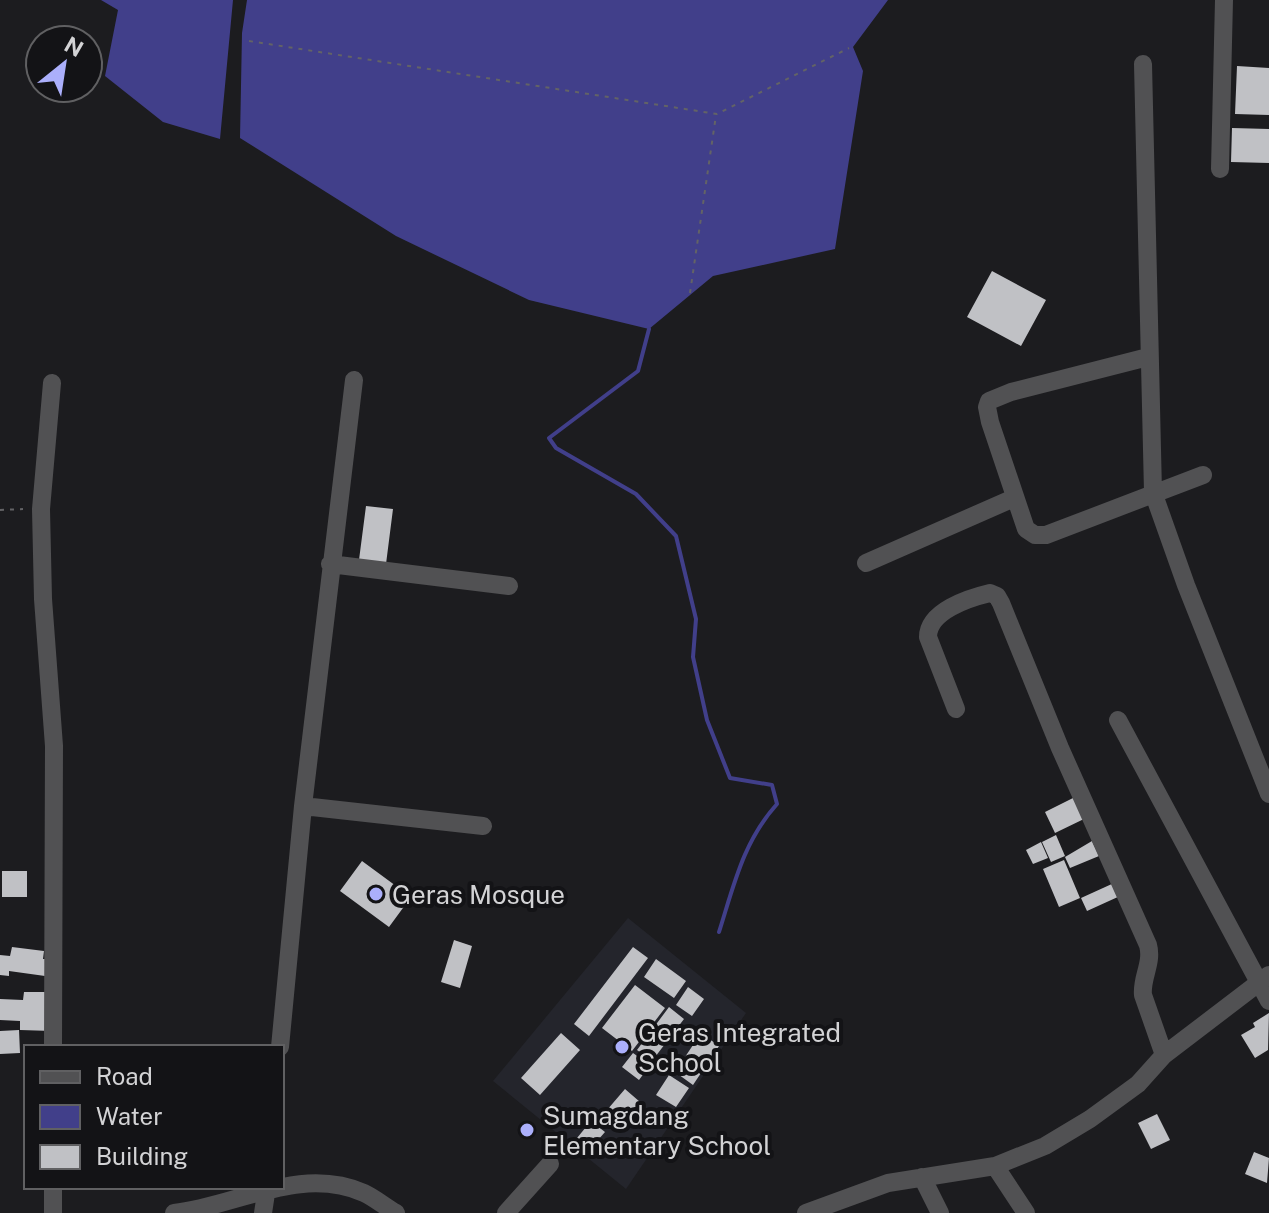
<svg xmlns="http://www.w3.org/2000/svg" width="1269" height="1213" viewBox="0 0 1269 1213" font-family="'Public Sans',sans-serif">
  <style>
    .built { fill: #24252c }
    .water { fill: #413f8a }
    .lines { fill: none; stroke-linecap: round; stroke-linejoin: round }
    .stream { stroke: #413f8a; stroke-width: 4 }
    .building { fill: #c0c1c5 }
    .path { stroke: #636366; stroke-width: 2; stroke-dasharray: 4 6; stroke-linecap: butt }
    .minor { stroke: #515153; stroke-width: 18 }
    .poi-dot { fill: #abaffb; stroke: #131316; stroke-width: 3 }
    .labels { text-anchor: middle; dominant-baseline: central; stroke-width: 8; stroke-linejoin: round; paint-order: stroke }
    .poi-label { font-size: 26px; fill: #d3d3d5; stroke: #131316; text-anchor: start }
  </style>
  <rect width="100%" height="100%" fill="#1c1c1f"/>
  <!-- built -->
  <path class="built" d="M628,918L746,1013L626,1189L493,1081Z"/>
  <!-- water -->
  <path class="water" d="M101,0H233L220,139L163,122L105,76L118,10Z
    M247,0H888L853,47L863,71L835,249L713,276L649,329L529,300L396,236L240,138L242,33Z"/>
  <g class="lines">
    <!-- stream -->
    <path class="stream" d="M649,329L638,371L549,438L556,448L636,494L676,536L696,619L693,657L707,720L730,778L772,785L777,804C743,842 734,885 719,932"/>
  </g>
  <!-- building -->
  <path class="building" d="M1237,66L1269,68V115L1235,114Z
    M1232,128L1269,129V163L1231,162Z
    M992,271L1046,300L1021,346L967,317Z
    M366,506L393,509L386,564L359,560Z
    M1075,797L1086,818L1055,833L1045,812Z
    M1056,835L1065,856L1051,862L1042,842Z
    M1092,841L1099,856L1070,868L1065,857Z
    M1041,842L1048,858L1033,864L1026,850Z
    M1064,860L1080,898L1059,907L1043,869Z
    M362,861L411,897L389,927L340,891Z
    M2,871H27V897H2Z
    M1114,883L1120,896L1087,911L1081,898Z
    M454,940L472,946L460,988L441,982Z
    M12,947L44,951L43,959H47L45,976L9,971V976L0,975V955L10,956Z
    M633,947L648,958L589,1036L574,1024Z
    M656,959L686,981L674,998L644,977Z
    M635,985L665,1008L632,1051L602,1028Z
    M688,987L704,999L692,1016L676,1005Z
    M24,992H52V1031L20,1030V1021L0,1020V999L23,1000Z
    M669,1007L684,1019L652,1061L637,1050Z
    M1269,1013L1268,1050L1255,1058L1241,1035L1255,1027L1253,1023Z
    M19,1030L20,1053L0,1054V1031Z
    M561,1033L580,1050L540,1095L521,1078Z
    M701,1033L719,1046L693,1085L675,1072Z
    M633,1053L650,1065L639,1080L622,1067Z
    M669,1075L689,1088L676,1107L656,1095Z
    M625,1089L640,1102L617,1130L601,1117Z
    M1157,1114L1170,1140L1151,1149L1138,1123Z
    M591,1121L605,1132L590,1149L577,1138Z
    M1254,1152L1269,1158L1267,1183L1245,1174Z"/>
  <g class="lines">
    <!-- path -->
    <path class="path" d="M249,41L717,114L849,48
      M690,293L716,115
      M0,510L23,509"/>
    <!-- minor -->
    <path class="minor" d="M1143,64L1153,492L1186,585L1269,794
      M1220,169L1224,0
      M1148,357L1011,392L989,401L987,407L990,422L1026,529L1035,535H1046L1203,475
      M52,383L41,509L43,599L54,746L53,1047
      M866,563L1014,498
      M330,564L509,586
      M956,709L928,637C928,611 969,598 990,593L997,596L1001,603L1060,748L1148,945C1153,963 1141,978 1143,995L1164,1055
      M1118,720L1269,1001
      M303,806L483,826
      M280,1047L303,806L354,380
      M995,1166L1026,1213
      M922,1177L940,1213
      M53,1213V1187
      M174,1213C237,1206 300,1165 364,1193C375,1198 385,1207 396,1213
      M263,1213L267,1187
      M506,1213L550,1164
      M806,1213L888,1183L995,1166L1045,1146L1090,1119L1138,1084L1164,1055L1269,975"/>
  </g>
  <!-- markers -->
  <g class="poi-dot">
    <circle cx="376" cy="894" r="8"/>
    <circle cx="622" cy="1047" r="8"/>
    <circle cx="527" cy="1130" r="8"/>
  </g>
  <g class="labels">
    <!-- poi labels -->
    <g class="poi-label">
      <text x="392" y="894">Geras Mosque</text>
      <text x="638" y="1032">Geras Integrated<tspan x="638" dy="30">School</tspan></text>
      <text x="543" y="1115">Sumagdang<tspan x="543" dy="30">Elementary School</tspan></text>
    </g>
  </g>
  <!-- legend -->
  <rect x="24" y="1045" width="260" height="144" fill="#131316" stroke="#606062" stroke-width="2"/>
  <rect x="40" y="1071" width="40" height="12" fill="#515153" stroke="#606062" stroke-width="2"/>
  <text x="96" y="1085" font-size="24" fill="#d3d3d5">Road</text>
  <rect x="40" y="1105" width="40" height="24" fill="#413f8a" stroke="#606062" stroke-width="2"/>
  <text x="96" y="1125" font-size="24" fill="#d3d3d5">Water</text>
  <rect x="40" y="1145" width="40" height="24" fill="#c0c1c5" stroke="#606062" stroke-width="2"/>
  <text x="96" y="1165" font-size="24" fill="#d3d3d5">Building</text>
  <!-- north arrow -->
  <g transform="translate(64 64) rotate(30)"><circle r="38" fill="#131316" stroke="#606062" stroke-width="2"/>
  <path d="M0-6L14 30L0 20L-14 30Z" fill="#abaffb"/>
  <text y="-12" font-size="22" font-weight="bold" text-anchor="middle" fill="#d3d3d5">N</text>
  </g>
</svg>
